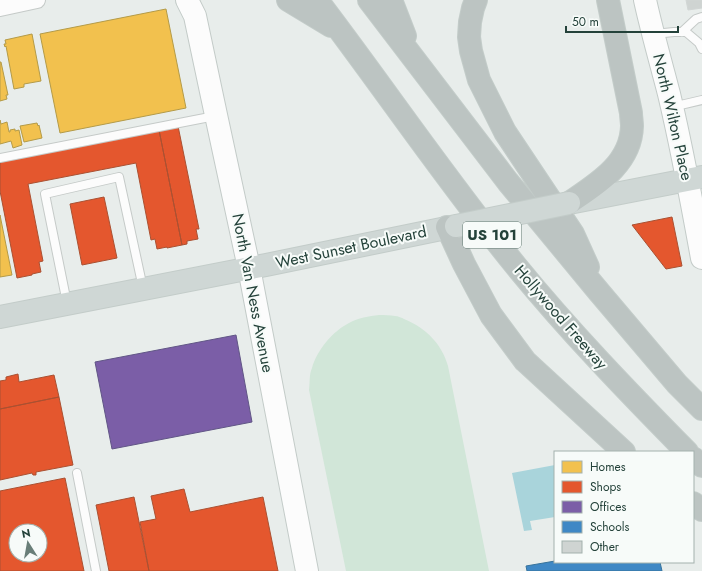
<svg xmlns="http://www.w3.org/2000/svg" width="702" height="571" viewBox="0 0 702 571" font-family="Jost,sans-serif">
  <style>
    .green { fill: #d1e6d8 }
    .water { fill: #a9d4db }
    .homes { fill: #f2c14e; stroke: #b49b48 }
    .shops { fill: #e4572e; stroke: #aa5132; fill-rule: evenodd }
    .offices { fill: #7b5ea7; stroke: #615686 }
    .schools { fill: #3f88c5; stroke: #37739b }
    .building { fill: #cfd4d2; stroke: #d1d6d4 }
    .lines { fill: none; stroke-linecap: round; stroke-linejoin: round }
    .lane-casing { stroke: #c5cac8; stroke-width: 10 }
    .street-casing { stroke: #c5cac8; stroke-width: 18 }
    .secondary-casing { stroke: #c3cbc8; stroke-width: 24 }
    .primary-casing { stroke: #c3ccc9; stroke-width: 24 }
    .highway-casing { stroke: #c3ccc9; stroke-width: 24 }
    .lane { stroke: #fcfcfc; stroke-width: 8 }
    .street { stroke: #fcfcfc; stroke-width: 16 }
    .secondary { stroke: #fcfcfc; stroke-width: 22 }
    .primary { stroke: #cfd7d5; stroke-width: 22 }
    .highway { stroke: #bcc4c2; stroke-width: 22 }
    .primary-bridge-casing { stroke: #c3ccc9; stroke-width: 24; stroke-linecap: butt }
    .primary-bridge { stroke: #cfd7d5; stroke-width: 22 }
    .labels { text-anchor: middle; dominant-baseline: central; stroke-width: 4; stroke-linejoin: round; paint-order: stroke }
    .shield { fill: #f7fbf9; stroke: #637a73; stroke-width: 1 }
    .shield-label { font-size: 15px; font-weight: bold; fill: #24423a }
    .street-label { font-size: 16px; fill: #24423a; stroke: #f7fbf9 }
  </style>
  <rect width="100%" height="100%" fill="#e8edeb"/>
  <!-- green -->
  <path class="green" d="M379,315C385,315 390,315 395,316C398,316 402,318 404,319C426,328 442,344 448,366L489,571H346L309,390C310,383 309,374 312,368C317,350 333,331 349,323C358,318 369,316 379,315Z"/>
  <!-- water -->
  <path class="water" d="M555,465V517L530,521L532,530L524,531L512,473Z"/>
  <!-- homes -->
  <path class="homes" d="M166,9L186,108L60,133L40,34Z
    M32,34L41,81L24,84V87L14,89L6,46L5,47L4,44H6L5,40Z
    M0,62H1L8,95H6L7,99L0,101Z
    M0,120L1,124L7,122L9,132H10V130L15,129V131L19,130L22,145L13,148L11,141L0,144Z
    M37,123L38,126L39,125L42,138L24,142L20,126Z
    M0,215L12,275L0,277Z"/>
  <!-- shops -->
  <path class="shops" d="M178,126L199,229H196L198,239L187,241V244L182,245L159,130Z
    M159,130L182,245L167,248V247L157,249L155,239L151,240L136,163L28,184L43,261L39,262L41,272L32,274V275L17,278L0,191V162Z
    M104,197L117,258L82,265L70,204Z
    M672,217L682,266L666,269L632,225Z
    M18,374L19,382L54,375L59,397L0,409V381L6,380V377Z
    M59,397L73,465L36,472V475H33L32,473L0,480V409Z
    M65,478L84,571H0V491ZM16,531H40V555H16Z
    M184,489L190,512L263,497L278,571H149L140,522L156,519L151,496Z
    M134,497L149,571H109L96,505Z"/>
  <!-- offices -->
  <path class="offices" d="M236,335L252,422L112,449L95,362Z"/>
  <!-- schools -->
  <path class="schools" d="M555,561V562H660L662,571H527L526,566Z"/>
  <!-- building -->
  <path class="building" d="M686,0H702V8L688,10Z"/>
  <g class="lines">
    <defs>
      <path id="lane" d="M682,32L696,19L702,17
        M654,34L674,32H686L699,43L702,49
        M672,107L702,100
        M0,158L215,116
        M67,303L45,194L119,177L143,288
        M77,473L96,571"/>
      <path id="street" d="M0,8L37,0"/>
      <path id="secondary" d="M187,0L195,16L216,115L249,268L307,571
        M645,0C652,32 661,63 669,94C682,148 692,203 702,258"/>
      <path id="primary" d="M569,203L702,177
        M0,317L266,265L456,226"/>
      <path id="highway" d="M288,0L331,26
        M317,0C384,88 446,180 516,266C569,331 628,392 687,452
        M369,0L508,182L599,292L677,384L702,409
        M391,0L405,36
        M476,0L473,8L470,22L469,37L471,51L479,80L505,132L573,234L588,267
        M569,203C597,184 631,164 632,126C632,122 631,117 631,113L608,0
        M447,227L464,264L491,315L525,361L624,452
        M693,458L702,466
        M693,503L702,510"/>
    </defs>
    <!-- lane casing -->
    <use href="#lane" class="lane-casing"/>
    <!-- street casing -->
    <use href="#street" class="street-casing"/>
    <!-- secondary casing -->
    <use href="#secondary" class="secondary-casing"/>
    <!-- primary casing -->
    <use href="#primary" class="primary-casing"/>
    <!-- highway casing -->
    <use href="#highway" class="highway-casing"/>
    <!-- lane -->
    <use href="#lane" class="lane"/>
    <!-- street -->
    <use href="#street" class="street"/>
    <!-- secondary -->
    <use href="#secondary" class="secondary"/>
    <!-- primary -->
    <use href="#primary" class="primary"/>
    <!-- highway -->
    <use href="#highway" class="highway"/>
    <defs>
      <path id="primary-bridge" d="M456,226L569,203"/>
    </defs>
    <!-- primary-bridge casing -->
    <use href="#primary-bridge" class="primary-bridge-casing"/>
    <!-- primary-bridge -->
    <use href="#primary-bridge" class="primary-bridge"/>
  </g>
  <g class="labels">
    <!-- shield labels -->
    <rect class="shield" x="463" y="222" width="58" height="26" rx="3"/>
    <g class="shield-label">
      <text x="492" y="235">US 101</text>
    </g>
    <!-- street labels -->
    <g class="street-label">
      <text transform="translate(673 117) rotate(77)">North Wilton Place</text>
      <text transform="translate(351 247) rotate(-12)">West Sunset Boulevard</text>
      <text transform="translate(253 293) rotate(79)">North Van Ness Avenue</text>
      <text transform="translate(561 317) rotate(49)">Hollywood Freeway</text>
    </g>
  </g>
  <!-- legend -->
  <rect x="554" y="451" width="140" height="112" fill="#f7fbf9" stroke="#a3b1ad"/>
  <rect x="562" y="461" width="20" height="12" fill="#f2c14e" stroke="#a3b1ad"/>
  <text x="590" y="471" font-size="12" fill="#24423a">Homes</text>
  <rect x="562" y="481" width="20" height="12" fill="#e4572e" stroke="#a3b1ad"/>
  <text x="590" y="491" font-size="12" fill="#24423a">Shops</text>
  <rect x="562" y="501" width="20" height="12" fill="#7b5ea7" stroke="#a3b1ad"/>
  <text x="590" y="511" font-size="12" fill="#24423a">Offices</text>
  <rect x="562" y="521" width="20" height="12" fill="#3f88c5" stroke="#a3b1ad"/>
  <text x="590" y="531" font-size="12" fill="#24423a">Schools</text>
  <rect x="562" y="541" width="20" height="12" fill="#cfd4d2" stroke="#a3b1ad"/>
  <text x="590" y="551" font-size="12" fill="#24423a">Other</text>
  <!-- north arrow -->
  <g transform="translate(28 543) rotate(349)"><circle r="19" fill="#f7fbf9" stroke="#a3b1ad"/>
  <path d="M0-3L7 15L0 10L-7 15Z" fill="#697e78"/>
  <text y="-6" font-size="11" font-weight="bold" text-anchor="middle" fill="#24423a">N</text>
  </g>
  <!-- scale -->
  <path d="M566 26v6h112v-6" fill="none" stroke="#24423a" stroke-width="2"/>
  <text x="572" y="26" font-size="12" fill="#24423a" stroke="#f7fbf9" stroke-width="3" paint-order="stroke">50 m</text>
</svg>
